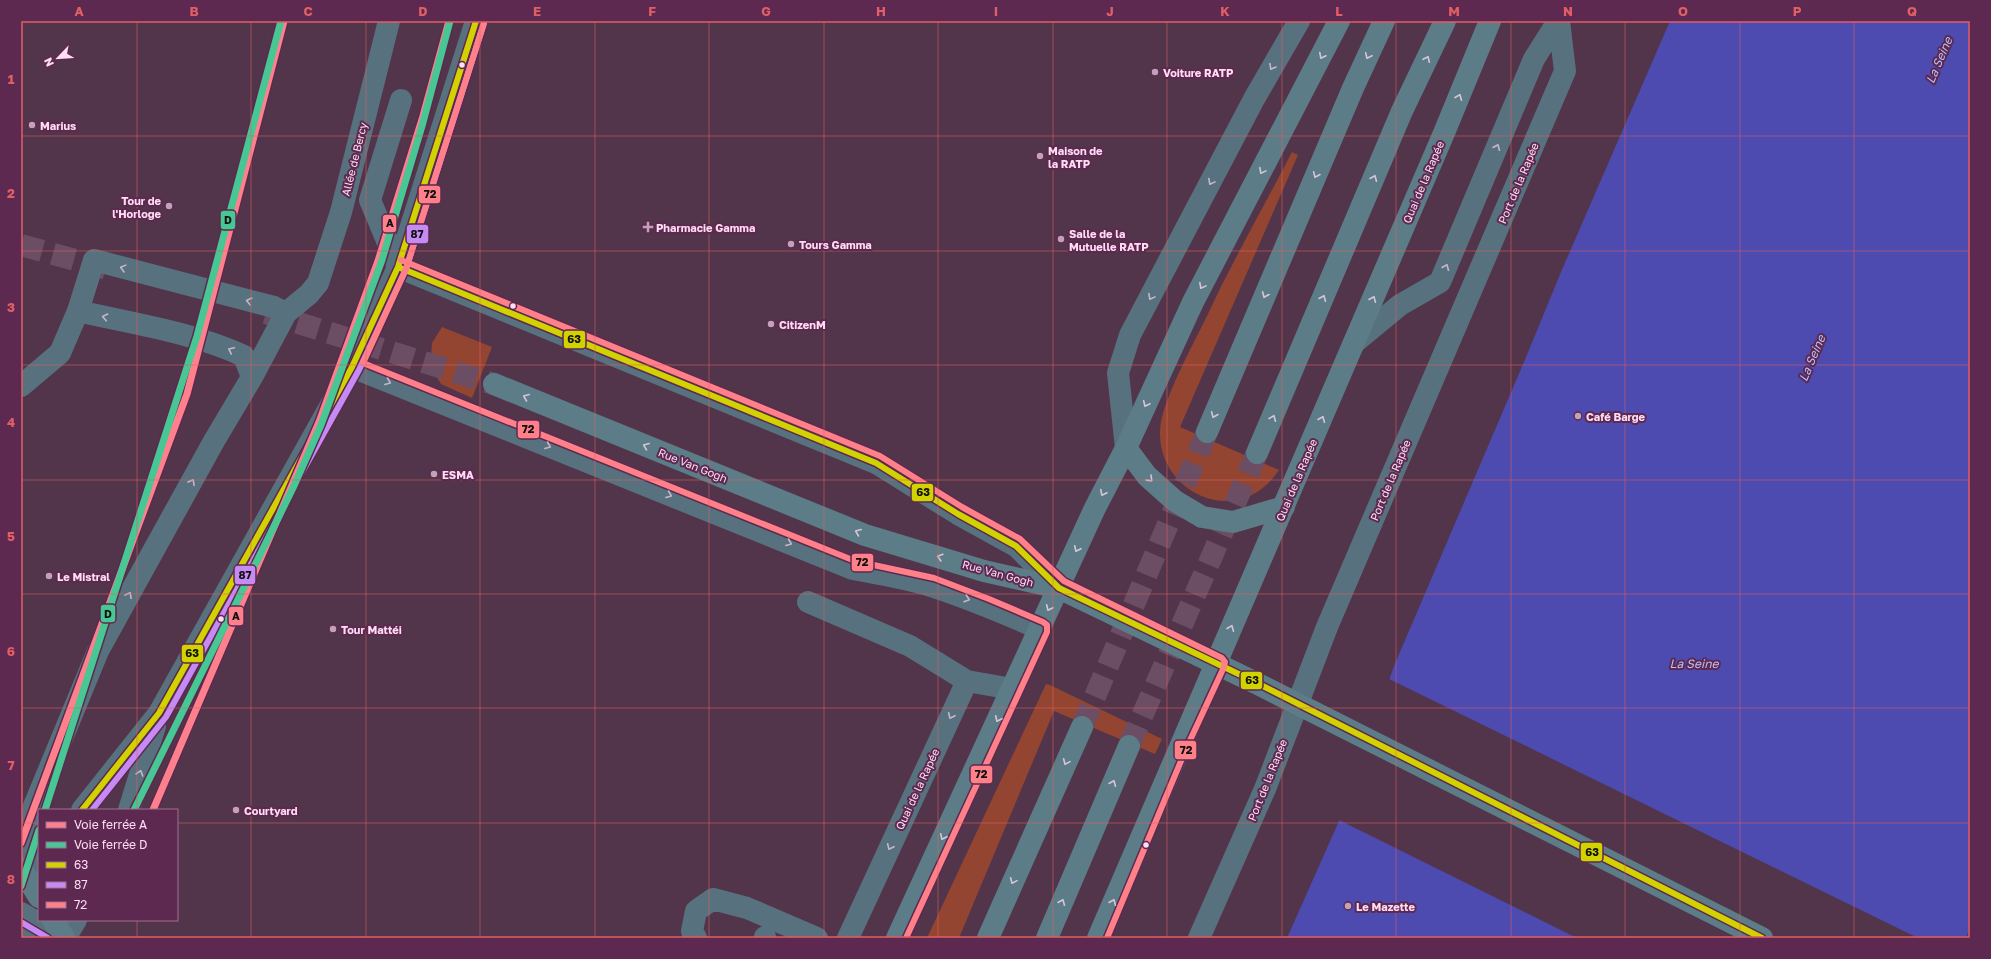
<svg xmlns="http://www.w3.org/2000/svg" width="1991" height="959" viewBox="0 0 1991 959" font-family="'Golos Text',sans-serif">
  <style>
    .green { fill: #934531 }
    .water { fill: #4d4ab0 }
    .pier { fill: #52354a }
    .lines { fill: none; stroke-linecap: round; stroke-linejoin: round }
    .major-tunnel { stroke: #6c4e64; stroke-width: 22; stroke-dasharray: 22 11; stroke-linecap: butt }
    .minor { stroke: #58717e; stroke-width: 22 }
    .major { stroke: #5c7c88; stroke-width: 22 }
    .major-bridge { stroke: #5c7c88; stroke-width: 22 }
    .bus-1-casing { stroke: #5e2950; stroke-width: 9 }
    .bus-2-casing { stroke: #5e2950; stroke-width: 9 }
    .bus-3-casing { stroke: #5e2950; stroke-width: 9 }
    .bus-1 { stroke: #d2d200; stroke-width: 6 }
    .bus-2 { stroke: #c68af5; stroke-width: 6 }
    .bus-3 { stroke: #ff8088; stroke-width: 6 }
    .rail-1-casing { stroke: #5e2950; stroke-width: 10 }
    .rail-2-casing { stroke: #5e2950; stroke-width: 10 }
    .rail-1 { stroke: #ff808d; stroke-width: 7 }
    .rail-2 { stroke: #46c793; stroke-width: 7 }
    .oneway { stroke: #d6c5d9 }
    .oneway2 { stroke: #c5b7cb }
    .grid { fill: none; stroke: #e25e65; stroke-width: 1; stroke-opacity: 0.55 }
    .bus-dot { fill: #ffddf4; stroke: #5e2950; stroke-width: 1.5 }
    .poi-dot { fill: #c2a2b8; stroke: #5e2950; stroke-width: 1.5 }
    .labels { text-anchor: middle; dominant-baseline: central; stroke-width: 4; stroke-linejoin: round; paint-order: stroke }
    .poi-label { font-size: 11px; font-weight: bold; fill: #ffddf4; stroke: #5e2950; text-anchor: start }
    .street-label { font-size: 11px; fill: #ffddf4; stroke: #5e2950 }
    .water-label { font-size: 12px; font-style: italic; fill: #b7c0f8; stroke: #5e2950 }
    .line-badge { stroke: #5e2950; stroke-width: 1.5 }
    .pale-badge-label { font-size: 11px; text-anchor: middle; font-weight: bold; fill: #111 }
    .neatline { fill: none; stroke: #e25e65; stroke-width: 1.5 }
    .grid-label { font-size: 13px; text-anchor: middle; font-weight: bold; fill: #e25e65 }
  </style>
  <rect width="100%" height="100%" fill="#52354a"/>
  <!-- green -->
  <path class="green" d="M1292,152L1298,155L1180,427L1279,470C1235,537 1142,485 1163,413C1172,384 1187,356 1200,330C1210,311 1218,291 1228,273C1249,232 1271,193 1292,152Z
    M442,327L492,347L472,398L441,384L433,371L431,356L432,343Z
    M1046,684L1050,685L1162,739L1155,754L1054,711L959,938H927Z"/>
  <!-- water -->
  <path class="water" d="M1670,21H1970V928L1966,938H1287L1339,821L1394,666L1524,362L1561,272Z"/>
  <!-- pier -->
  <path class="pier" d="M1387,678L1918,938H1577L1337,819Z"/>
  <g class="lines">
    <!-- major-tunnel -->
    <path class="major-tunnel" d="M21,245L111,270
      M266,313L494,384
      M1082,727L1207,432
      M1129,746L1257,453"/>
    <!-- minor -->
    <path class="minor" d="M398,267L876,463L958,514L1016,546L1059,588
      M398,267L370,200L401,100
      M78,311L94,260L274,307L286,313
      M1354,343L1400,305L1440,282L1534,59L1558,21
      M352,367L853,569C880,574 906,578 931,586C968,598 1004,613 1040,629
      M252,377L286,313L309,294L318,283L341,212L389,21
      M21,386L60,353L78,311C134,324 192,332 244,356L252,377L214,441L98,651L34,806L28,879
      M1126,448L1118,373L1130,335L1254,99L1299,21
      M808,602L910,646L967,681L1012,689
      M82,810L159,713L352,367L398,267L476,21
      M129,810L155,726
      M21,913L64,938
      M21,926L28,938
      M65,938L76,920
      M696,938L692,931L696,911L713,899L747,908L817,938
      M765,938V937
      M848,938L967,681
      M1199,938L1265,789L1327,627L1565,71L1559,21"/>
    <!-- major -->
    <path class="major" d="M494,384L865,535L984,571L1059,588L1254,682
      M1207,432L1353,88L1384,21
      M1126,448L1147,476L1175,501L1202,517L1233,522L1284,507
      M1257,453L1402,111L1445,21
      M21,868L39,897
      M53,920L64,938
      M897,938L1095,508L1126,448L1193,302L1339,21
      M988,938L1082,727
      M1047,938L1129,746
      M1098,938L1444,133L1490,21"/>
    <!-- major-bridge -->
    <path class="major-bridge" d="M1254,682L1762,938"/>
    <defs>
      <path id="bus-1" d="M398,267L876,463L958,514L1016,546L1059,588L1247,678L1762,938
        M82,810L159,713L352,367L398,267L476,21"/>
      <path id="bus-2" d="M92,810L166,717L359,370L406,269L484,23
        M21,922L48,938"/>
      <path id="bus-3" d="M484,23L406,269L363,363L855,561L934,578L989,599L1043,622L1047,625V632L906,938
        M401,260L880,456L962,507L1020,539L1064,581L1222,658L1225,662L1224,667L1186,749L1107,938"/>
    </defs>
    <!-- bus-1 casing -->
    <use href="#bus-1" class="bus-1-casing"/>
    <!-- bus-2 casing -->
    <use href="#bus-2" class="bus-2-casing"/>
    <!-- bus-3 casing -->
    <use href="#bus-3" class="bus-3-casing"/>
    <!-- bus-1 -->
    <use href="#bus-1" class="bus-1"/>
    <!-- bus-2 -->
    <use href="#bus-2" class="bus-2"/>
    <!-- bus-3 -->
    <use href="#bus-3" class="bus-3"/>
    <defs>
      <path id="rail-1" d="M153,810L319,422L378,261L423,116L449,21
        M21,843L187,394L284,21"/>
      <path id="rail-2" d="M45,810L197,336L281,21
        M134,810L293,488L321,425L382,260L422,126L450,21
        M21,886L39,830"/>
    </defs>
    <!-- rail-1 casing -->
    <use href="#rail-1" class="rail-1-casing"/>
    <!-- rail-2 casing -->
    <use href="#rail-2" class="rail-2-casing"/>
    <!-- rail-1 -->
    <use href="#rail-1" class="rail-1"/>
    <!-- rail-2 -->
    <use href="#rail-2" class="rail-2"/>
  </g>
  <!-- one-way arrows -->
  <defs><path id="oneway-chevron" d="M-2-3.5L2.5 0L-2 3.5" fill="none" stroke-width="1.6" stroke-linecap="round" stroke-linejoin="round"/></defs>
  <g class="oneway">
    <use href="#oneway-chevron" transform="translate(1322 56) rotate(117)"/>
    <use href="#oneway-chevron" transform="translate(1368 56) rotate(115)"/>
    <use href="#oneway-chevron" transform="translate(1427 59) rotate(-65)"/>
    <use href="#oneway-chevron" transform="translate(1459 97) rotate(-68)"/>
    <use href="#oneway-chevron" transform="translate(1262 171) rotate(118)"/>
    <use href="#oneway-chevron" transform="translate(1316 175) rotate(113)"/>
    <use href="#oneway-chevron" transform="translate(1374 178) rotate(-67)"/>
    <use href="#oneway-chevron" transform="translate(1202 286) rotate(118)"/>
    <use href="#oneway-chevron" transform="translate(1265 295) rotate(113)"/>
    <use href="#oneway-chevron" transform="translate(1323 298) rotate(-67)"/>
    <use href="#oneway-chevron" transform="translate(1373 299) rotate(-67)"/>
    <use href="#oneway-chevron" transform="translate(526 397) rotate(-158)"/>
    <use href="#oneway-chevron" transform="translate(1146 404) rotate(115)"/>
    <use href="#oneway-chevron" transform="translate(1214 415) rotate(113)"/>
    <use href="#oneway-chevron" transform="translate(1273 418) rotate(-67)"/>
    <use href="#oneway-chevron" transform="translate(1322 419) rotate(-67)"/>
    <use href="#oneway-chevron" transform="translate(646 446) rotate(-158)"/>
    <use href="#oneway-chevron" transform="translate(1150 479) rotate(44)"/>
    <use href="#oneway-chevron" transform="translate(1103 493) rotate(117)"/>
    <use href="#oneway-chevron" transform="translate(858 532) rotate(-158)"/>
    <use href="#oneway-chevron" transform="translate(1077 549) rotate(115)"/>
    <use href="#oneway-chevron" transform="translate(940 557) rotate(-163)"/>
    <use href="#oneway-chevron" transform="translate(1049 608) rotate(115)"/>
    <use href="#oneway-chevron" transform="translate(1231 628) rotate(-68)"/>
    <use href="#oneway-chevron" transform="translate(998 719) rotate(115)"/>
    <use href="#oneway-chevron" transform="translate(1066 762) rotate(114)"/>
    <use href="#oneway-chevron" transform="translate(1113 783) rotate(-67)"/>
    <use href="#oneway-chevron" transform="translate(943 837) rotate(115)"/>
    <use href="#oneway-chevron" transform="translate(1013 881) rotate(114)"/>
    <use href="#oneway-chevron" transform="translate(1062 902) rotate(-67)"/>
    <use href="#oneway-chevron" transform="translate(1113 902) rotate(-67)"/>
  </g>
  <g class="oneway2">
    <use href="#oneway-chevron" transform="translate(1272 67) rotate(120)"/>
    <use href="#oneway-chevron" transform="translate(1497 147) rotate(-67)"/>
    <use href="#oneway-chevron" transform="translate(1211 182) rotate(118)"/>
    <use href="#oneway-chevron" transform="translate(1446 267) rotate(-67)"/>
    <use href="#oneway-chevron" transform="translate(123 268) rotate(-165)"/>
    <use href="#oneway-chevron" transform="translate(1151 297) rotate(118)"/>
    <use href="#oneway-chevron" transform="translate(249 301) rotate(-166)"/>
    <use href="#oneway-chevron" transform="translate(105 317) rotate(-168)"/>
    <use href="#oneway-chevron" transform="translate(231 350) rotate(-155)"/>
    <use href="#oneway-chevron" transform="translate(388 382) rotate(22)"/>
    <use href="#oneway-chevron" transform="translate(548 446) rotate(22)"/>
    <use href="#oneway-chevron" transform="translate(192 482) rotate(-61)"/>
    <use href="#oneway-chevron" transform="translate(669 495) rotate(22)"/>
    <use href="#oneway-chevron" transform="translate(789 543) rotate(22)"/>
    <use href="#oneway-chevron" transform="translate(129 595) rotate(-61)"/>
    <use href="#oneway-chevron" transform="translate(967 599) rotate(19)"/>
    <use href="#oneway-chevron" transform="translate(951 716) rotate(115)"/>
    <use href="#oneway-chevron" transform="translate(140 773) rotate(-73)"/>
    <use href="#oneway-chevron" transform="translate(890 847) rotate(115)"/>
  </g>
  <!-- grid -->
  <path class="grid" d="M137,21V810M251,21V938M366,21V938M480,21V938M595,21V938M709,21V938M824,21V938M938,21V938M1053,21V938M1167,21V938M1282,21V938M1396,21V938M1511,21V938M1625,21V938M1740,21V938M1854,21V938M21,136H1970M21,251H1970M21,365H1970M21,480H1970M21,594H1970M21,708H1970M21,823H39M177,823H1970M137,920V938"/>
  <!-- markers -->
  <g class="bus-dot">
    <circle cx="462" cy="65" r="3.5"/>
    <circle cx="513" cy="306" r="3.5"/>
    <circle cx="221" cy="619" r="3.5"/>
    <circle cx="1146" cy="845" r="3.5"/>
  </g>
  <g class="poi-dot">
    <circle cx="1155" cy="72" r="4"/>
    <circle cx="32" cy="125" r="4"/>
    <circle cx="1040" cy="156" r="4"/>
    <circle cx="169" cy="206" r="4"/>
    <path d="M646 221h4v4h4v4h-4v4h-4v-4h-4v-4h4z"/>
    <circle cx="1061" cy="239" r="4"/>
    <circle cx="791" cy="244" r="4"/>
    <circle cx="771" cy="324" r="4"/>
    <circle cx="1578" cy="416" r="4"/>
    <circle cx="434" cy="474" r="4"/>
    <circle cx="49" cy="576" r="4"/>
    <circle cx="333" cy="629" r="4"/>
    <circle cx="236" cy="810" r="4"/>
    <circle cx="1348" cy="906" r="4"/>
  </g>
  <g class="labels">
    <!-- poi labels -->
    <g class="poi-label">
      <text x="1163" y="72">Voiture RATP</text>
      <text x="40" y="125">Marius</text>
      <text x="1048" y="150">Maison de<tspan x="1048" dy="13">la RATP</tspan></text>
      <text x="161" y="200" text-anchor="end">Tour de<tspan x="161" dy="13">l'Horloge</tspan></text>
      <text x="656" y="227">Pharmacie Gamma</text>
      <text x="1069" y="233">Salle de la<tspan x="1069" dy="13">Mutuelle RATP</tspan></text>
      <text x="799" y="244">Tours Gamma</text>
      <text x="779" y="324">CitizenM</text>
      <text x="1586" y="416">Café Barge</text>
      <text x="442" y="474">ESMA</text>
      <text x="57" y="576">Le Mistral</text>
      <text x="341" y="629">Tour Mattéi</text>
      <text x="244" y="810">Courtyard</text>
      <text x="1356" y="906">Le Mazette</text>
    </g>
    <!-- street labels -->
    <g class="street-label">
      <text transform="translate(354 159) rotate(-76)">Allée de Bercy</text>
      <text transform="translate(1423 182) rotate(-67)">Quai de la Rapée</text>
      <text transform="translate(1518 183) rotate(-67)">Port de la Rapée</text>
      <text transform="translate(693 465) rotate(22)">Rue Van Gogh</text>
      <text transform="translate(1296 480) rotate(-67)">Quai de la Rapée</text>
      <text transform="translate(1390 480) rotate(-67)">Port de la Rapée</text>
      <text transform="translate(998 573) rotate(15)">Rue Van Gogh</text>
      <text transform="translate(1267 780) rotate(-68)">Port de la Rapée</text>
      <text transform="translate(917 789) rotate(-65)">Quai de la Rapée</text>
    </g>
    <!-- water labels -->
    <g class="water-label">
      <text transform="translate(1939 60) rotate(-67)">La Seine</text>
      <text transform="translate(1812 358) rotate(-67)">La Seine</text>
      <text x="1694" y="663">La Seine</text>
    </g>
  </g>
  <g class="line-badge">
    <rect x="418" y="185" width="23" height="19" rx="4" fill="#ff8088"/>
    <rect x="220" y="210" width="16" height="20" rx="4" fill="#46c793"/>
    <rect x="382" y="214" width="15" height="19" rx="4" fill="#ff808d"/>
    <rect x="406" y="224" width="23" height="20" rx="4" fill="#c68af5"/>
    <rect x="563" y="330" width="23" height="19" rx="4" fill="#d2d200"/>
    <rect x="517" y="420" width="23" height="19" rx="4" fill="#ff8088"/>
    <rect x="911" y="483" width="23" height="19" rx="4" fill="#d2d200"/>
    <rect x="851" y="553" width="23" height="19" rx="4" fill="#ff8088"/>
    <rect x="234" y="565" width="22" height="20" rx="4" fill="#c68af5"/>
    <rect x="100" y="604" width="16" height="19" rx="4" fill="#46c793"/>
    <rect x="228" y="606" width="16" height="20" rx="4" fill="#ff808d"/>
    <rect x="181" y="644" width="23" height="19" rx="4" fill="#d2d200"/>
    <rect x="1240" y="671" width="23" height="19" rx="4" fill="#d2d200"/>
    <rect x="1174" y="740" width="23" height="20" rx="4" fill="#ff8088"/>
    <rect x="970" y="765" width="23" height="19" rx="4" fill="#ff8088"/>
    <rect x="1580" y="842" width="23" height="20" rx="4" fill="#d2d200"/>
  </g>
  <g class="pale-badge-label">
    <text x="430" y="198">72</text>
    <text x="228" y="224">D</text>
    <text x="390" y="227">A</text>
    <text x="417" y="238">87</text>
    <text x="574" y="343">63</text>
    <text x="528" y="433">72</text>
    <text x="923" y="496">63</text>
    <text x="862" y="566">72</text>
    <text x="245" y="579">87</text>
    <text x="108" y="618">D</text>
    <text x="236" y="620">A</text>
    <text x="192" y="657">63</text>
    <text x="1252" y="684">63</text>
    <text x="1186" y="754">72</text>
    <text x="981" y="778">72</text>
    <text x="1592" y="856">63</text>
  </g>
  <!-- border -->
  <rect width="1991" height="959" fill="none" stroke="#5e2950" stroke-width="44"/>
  <!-- legend -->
  <rect x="38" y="809" width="140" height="112" fill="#5e2950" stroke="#9e7192"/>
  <rect x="46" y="822" width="20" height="6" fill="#ff808d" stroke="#9e7192"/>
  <text x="74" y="829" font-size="12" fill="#ffddf4">Voie ferrée A</text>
  <rect x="46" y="842" width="20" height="6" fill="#46c793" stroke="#9e7192"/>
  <text x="74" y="849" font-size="12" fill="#ffddf4">Voie ferrée D</text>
  <rect x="46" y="862" width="20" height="6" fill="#d2d200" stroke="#9e7192"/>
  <text x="74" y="869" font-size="12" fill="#ffddf4">63</text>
  <rect x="46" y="882" width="20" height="6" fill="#c68af5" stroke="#9e7192"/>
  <text x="74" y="889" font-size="12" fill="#ffddf4">87</text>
  <rect x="46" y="902" width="20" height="6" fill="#ff8088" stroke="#9e7192"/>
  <text x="74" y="909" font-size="12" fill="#ffddf4">72</text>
  <!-- north arrow -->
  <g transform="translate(58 58) rotate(245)" stroke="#5e2950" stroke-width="3" paint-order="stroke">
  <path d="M0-3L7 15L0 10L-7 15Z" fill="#ffddf4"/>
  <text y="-6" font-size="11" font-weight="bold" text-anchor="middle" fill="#ffddf4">N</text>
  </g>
  <rect x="22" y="22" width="1947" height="915" class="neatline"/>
  <g class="grid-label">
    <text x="79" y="16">A</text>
    <text x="194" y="16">B</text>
    <text x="308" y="16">C</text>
    <text x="423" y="16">D</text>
    <text x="537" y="16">E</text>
    <text x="652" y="16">F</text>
    <text x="766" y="16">G</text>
    <text x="881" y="16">H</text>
    <text x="996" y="16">I</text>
    <text x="1110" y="16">J</text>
    <text x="1225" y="16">K</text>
    <text x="1339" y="16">L</text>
    <text x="1454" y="16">M</text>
    <text x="1568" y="16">N</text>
    <text x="1683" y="16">O</text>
    <text x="1797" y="16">P</text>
    <text x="1912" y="16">Q</text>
    <text x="11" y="84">1</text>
    <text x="11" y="198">2</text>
    <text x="11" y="312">3</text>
    <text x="11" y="427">4</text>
    <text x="11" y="541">5</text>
    <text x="11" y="656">6</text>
    <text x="11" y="770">7</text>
    <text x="11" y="884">8</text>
  </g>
</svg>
